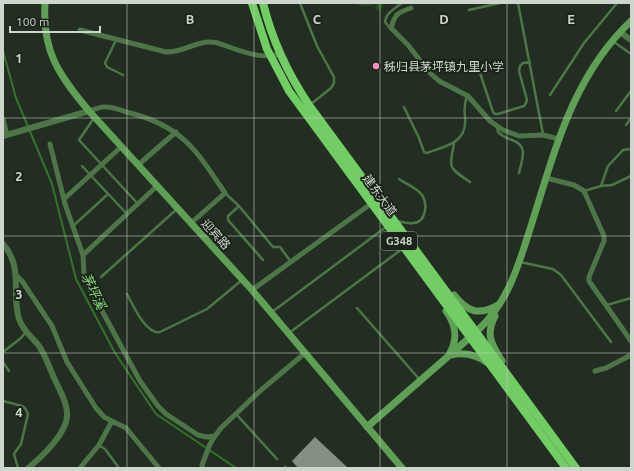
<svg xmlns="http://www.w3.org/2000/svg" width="634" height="471" viewBox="0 0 634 471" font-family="Ubuntu,'Noto Sans SC',sans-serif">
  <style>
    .green { fill: #254a1f }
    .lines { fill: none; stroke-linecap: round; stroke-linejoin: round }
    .stream { stroke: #35722c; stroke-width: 2 }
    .building { fill: #849082 }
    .service { stroke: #4e7548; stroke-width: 2.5 }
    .minor { stroke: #4e7548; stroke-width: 5 }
    .tertiary { stroke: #4e7548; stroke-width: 6 }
    .secondary { stroke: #609f56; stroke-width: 7 }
    .trunk { stroke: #72ce64; stroke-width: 8 }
    .grid { fill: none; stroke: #ced5cd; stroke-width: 1; stroke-opacity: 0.55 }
    .poi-dot { fill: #fc8fc2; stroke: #1a2418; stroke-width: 1.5 }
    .labels { text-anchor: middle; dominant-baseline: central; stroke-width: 4; stroke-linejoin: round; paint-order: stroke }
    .shield { fill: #1a2418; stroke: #98a097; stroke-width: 1 }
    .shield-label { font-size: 11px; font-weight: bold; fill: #ced5cd }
    .poi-label { font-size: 12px; fill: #ced5cd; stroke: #1a2418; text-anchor: start }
    .street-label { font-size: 12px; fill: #ced5cd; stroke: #1a2418 }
    .water-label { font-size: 13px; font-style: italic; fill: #88db7c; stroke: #1a2418 }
    .grid-label { font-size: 13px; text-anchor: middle; font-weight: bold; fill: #ced5cd; stroke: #1a2418; stroke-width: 4; stroke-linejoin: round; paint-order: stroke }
  </style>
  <rect width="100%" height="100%" fill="#232e22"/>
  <!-- green -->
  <path class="green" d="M354,3H384L381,11L375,10L376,4C368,7 362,7 354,3Z"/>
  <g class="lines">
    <!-- stream -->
    <path class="stream" d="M3,51L16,98L52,184L76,279L115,353L156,414L236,468"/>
  </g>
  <!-- building -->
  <path class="building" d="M315,437L348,468H298L292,461Z"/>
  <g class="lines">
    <!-- service -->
    <path class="service" d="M300,3L317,46L334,77V83L331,88L311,104
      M518,3L543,134
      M469,10L500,3
      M390,28L385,22C386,13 395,8 402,3
      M116,40L105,63L107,67L123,75
      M614,42L631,54
      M476,61L493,112L495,114H498L524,106L526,103L527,100L519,71L520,66L523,63L530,62
      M550,95L584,43L617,3
      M404,107L419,138L424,152L427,153C442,147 464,144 465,124C466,111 462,110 467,96
      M616,111L631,91
      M94,118L79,140L138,204
      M626,125L631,118
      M497,127L498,132C502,136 506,138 512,140C529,146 522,159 519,173
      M454,144C449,169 448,167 470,182
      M82,166L127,214
      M601,186L608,166L623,150L631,149
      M584,191L601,186L612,185L631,176
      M225,193L239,206L273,247H280L291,262
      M239,206L228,216V220L263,260
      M397,221C402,222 408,224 413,223C426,223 428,204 422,195C417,188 406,184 399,179
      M73,226L108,194
      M520,262L553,269L561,275L611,342
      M101,277L177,209
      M127,294C133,305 146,335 160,332L207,309L242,280
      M607,305L631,298
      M357,308L420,380
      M272,312L386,227
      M289,333L402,249
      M3,352L21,338L26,332
      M3,362L9,371
      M3,401L22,406L25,408L28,414L21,444L14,454L18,468
      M236,414L277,459
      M100,446L105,449L119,468
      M285,467L287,468"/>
    <!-- minor -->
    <path class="minor" d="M411,8C397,13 395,14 391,28L408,45L429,72L439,81L468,96L490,121L503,130L519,136L543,135L559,139
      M80,30L166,52C182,53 196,41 211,42C218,42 223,45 229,47C246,53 263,59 280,54
      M89,111C94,110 101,106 106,107C114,107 123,111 130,113C182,126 197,151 225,193L191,223
      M3,119L7,135
      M50,144L65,204L83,255L84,275L87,283L140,381L158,406L166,414L198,435L206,437L215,436
      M138,165L176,132
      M546,178L574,185L584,191L604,236V241L589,277V281L631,341
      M64,199L121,147
      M83,255L157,186
      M16,275L22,281L52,326L67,362L96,408L104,417L126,428L159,468
      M252,290L372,203
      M595,371L606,368L631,355
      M80,468L99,445L112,421
      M203,468L202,465L210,444L215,436L221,428L260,391L305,353"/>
    <!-- tertiary -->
    <path class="tertiary" d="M620,32L631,40
      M3,136L89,111
      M3,244C24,268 11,293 19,319C23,331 32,337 39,346C46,356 50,370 56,382C60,391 67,402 67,413C69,431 42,457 28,468"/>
    <!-- secondary -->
    <path class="secondary" d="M45,3C42,52 59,75 89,111L252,290L402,468
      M454,295C467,312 479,316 498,305
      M446,311C456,325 458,338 450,353
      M495,316C485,335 492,345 502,361
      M451,355C464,352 475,354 486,362
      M367,427L476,332C509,302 518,266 531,226C555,151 572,77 631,21"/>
    <!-- trunk -->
    <path class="trunk" d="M252,3L267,49L289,91L566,468
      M263,3C272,40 288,74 309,105L576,468"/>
  </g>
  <!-- grid -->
  <path class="grid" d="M127,3V468M254,3V468M380,3V468M507,3V468M3,118H631M3,236H631M3,353H631"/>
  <!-- markers -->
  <circle class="poi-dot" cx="376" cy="66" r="4"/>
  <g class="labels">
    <!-- shield labels -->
    <rect class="shield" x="381" y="232" width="36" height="18" rx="3"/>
    <g class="shield-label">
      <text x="399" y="241">G348</text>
    </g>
    <!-- poi labels -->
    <g class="poi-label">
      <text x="384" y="66">秭归县茅坪镇九里小学</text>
    </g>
    <!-- street labels -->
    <g class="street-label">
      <text transform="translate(380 195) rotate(54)">建东大道</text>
      <text transform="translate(216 234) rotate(48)">迎宾路</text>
    </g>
    <!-- water labels -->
    <g class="water-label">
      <text transform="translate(94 291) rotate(64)">茅坪溪</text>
    </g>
  </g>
  <g class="grid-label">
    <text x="190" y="24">B</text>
    <text x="317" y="24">C</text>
    <text x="444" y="24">D</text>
    <text x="571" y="24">E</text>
    <text x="19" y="63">1</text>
    <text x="19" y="181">2</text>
    <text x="19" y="299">3</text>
    <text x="19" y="417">4</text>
  </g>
  <!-- border -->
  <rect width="634" height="471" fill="none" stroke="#ced5cd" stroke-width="8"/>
  <!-- scale -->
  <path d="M10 26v6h90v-6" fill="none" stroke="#ced5cd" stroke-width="2"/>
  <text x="16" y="26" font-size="12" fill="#ced5cd" stroke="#1a2418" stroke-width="3" paint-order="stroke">100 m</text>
</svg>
